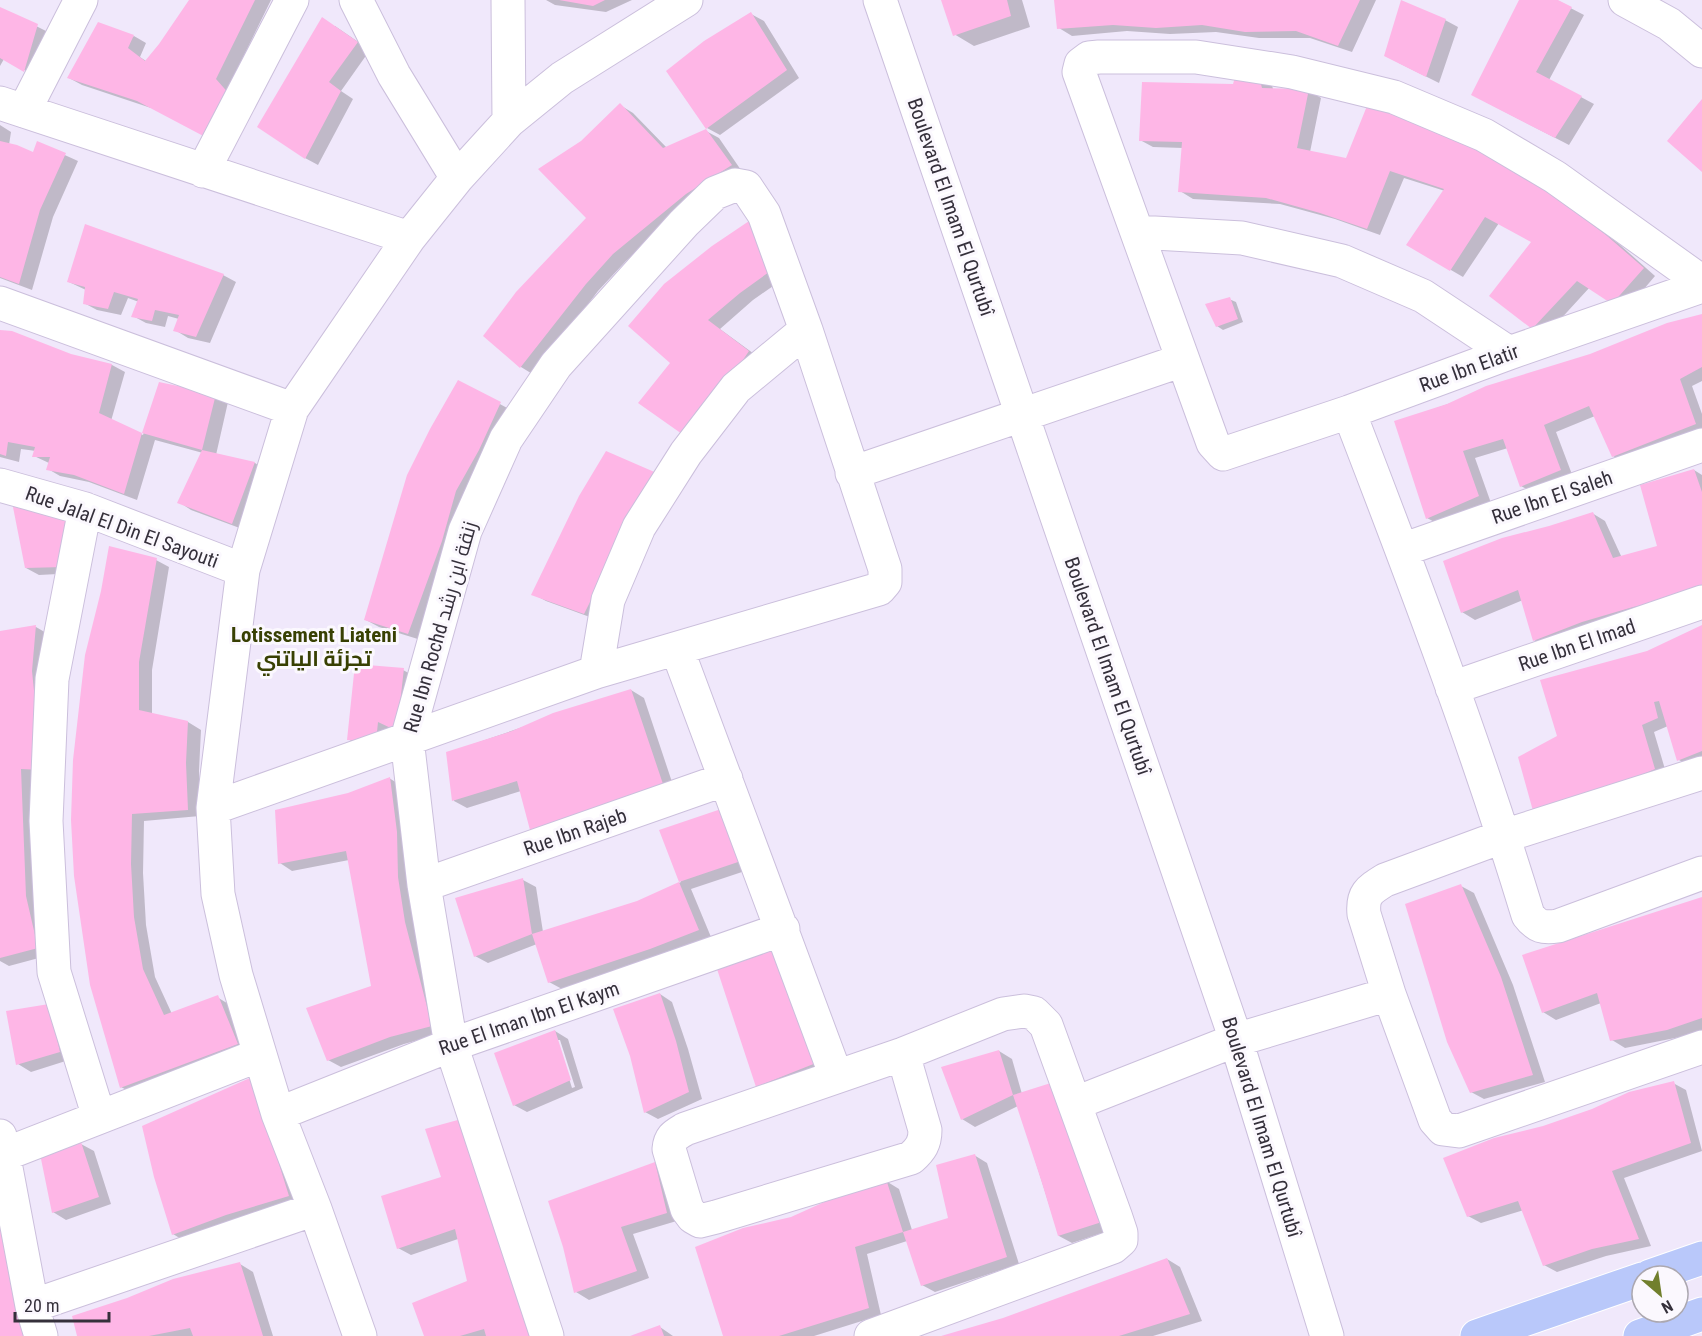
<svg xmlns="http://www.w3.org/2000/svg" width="1702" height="1336" viewBox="0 0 1702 1336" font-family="'Roboto Condensed',Cairo,sans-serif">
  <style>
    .shadow { fill: #0003; fill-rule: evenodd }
    .building { fill: #feb6e6 }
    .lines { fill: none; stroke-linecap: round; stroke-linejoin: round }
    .minor-casing { stroke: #cbbfdc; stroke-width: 35 }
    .major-casing { stroke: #fff; stroke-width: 35 }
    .minor { stroke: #fff; stroke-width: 33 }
    .major { stroke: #b9c8fa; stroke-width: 33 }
    .labels { text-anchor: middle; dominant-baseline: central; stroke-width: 6; stroke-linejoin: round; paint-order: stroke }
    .street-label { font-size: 20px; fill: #35303b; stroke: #fbf8fe }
    .neighbourhood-label { font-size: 21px; font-weight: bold; fill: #384003; stroke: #fbf8fe }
  </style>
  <rect width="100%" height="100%" fill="#f0e8fb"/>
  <!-- shadow -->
  <path class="shadow" d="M191,0H271L228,88L243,105L151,108L82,85L69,78L134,36L146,43L140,57L146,61L160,45Z
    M546,0H632L606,12L555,5Z
    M943,0H1022L1030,27L974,46L954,34Z
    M1055,0H1376L1352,52L1310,38H1259L1216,32L1170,34L1127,31L1072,36L1059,28Z
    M1520,0H1555L1584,15L1549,80L1594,104L1569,145L1486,102Z
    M0,8L50,33L37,77L4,59L0,66Z
    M751,14L764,21L799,78L720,135L707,128Z
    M1445,20L1458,27L1439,83L1399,63Z
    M335,26L370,50L341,91L353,99L318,165L305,158Z
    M1271,82L1273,89L1309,90L1321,98L1310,152L1347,159L1534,180L1619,244L1655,276L1626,310L1590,287L1546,335L1533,327V242L1499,223L1463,277L1408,245L1445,191L1404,178L1380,235L1335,219L1280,204L1193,199L1180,191L1183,148L1153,147L1140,140L1234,85Z
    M620,105L633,113L667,148L706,131L719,138L743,173L699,201L626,261L598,291L534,375L521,367L485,336L588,218L582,142Z
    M0,125L11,132L9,145L33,154L38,143L78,161L53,217L32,290L0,278Z
    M713,247L789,275L753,300L720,329L761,359L640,403L672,363Z
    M223,275L236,282L210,343L188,338L175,330L179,319L168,316L165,327L146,323L133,316L139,302L128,298L121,315L97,310L84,303L86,290L69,282Z
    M1229,299L1236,302L1243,322L1223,330L1217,326Z
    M1702,316V381L1692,386L1702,414V433L1626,463L1613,456L1595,416L1556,432L1573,477L1534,493L1521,486L1508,448L1475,458L1491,503L1440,525L1427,518L1396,422Z
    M0,332L70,355L112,365L125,372L111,421L143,435L160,384L215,395L228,402L216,455L255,463L267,471L245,530L191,510L179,502L203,453L155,440L137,500L89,482L60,476L48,469L49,463L34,456L36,451L21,449L19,462L0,457Z
    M459,382L513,411L421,640L379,627L366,620Z
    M1694,470L1702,475V601L1547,647L1534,640L1523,600L1475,620L1462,612L1550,528L1592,513L1605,521L1622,558L1659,547Z
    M671,483L598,620L546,601L533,594Z
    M14,504L77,573L39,575L26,568Z
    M156,560L169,567L152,670V714L188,722L201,730L199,771L200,816L144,821L143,873L146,925L155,977L172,1014L217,997L230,1005L250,1051L134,1094L121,1087L75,876Z
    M36,627L48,634L50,955L9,966L0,961V632Z
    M1702,627V763L1691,767L1679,760L1668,726L1654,732L1667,776L1645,786L1558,736L1648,652Z
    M403,670L416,677L409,737L361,747L348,739Z
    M631,690L644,698L675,791L544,837L531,829L521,791L467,808L454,801L447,753Z
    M389,778L402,786L444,1033L404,1044L341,1067L328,1060L372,987L349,860L292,871L280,863L348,795Z
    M727,809L754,868L691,889L711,937L562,989L549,982L537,944L488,963L475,956L523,880L536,887L543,932L638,902L681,882L661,831Z
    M1461,886L1474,893L1513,985L1545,1082L1484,1099L1471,1092Z
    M1702,898V1030L1680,1037L1625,1048L1612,1040L1601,1003L1556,1020L1543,1012Z
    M660,994L672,1002L688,1049L702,1099L658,1119L645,1112Z
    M48,1005L72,1059L31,1072L18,1064Z
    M813,1012L828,1070L770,1093L757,1086Z
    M555,1031L568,1039L583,1088L527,1112L514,1105ZM557,1040H560L575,1087L572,1088Z
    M999,1051L1012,1059L1022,1094L1117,1228L1072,1243L1059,1236L1018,1106L975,1127L962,1119L943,1068Z
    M252,1078L301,1203L186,1242L173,1234Z
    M1673,1083L1686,1090L1702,1151L1624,1178L1651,1246L1606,1256L1557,1272L1544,1265L1524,1210L1481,1223L1468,1216L1543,1127Z
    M81,1144L94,1151L111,1204L66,1220L53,1212Z
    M974,1155L987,1163L1019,1264L935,1292L922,1285L907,1241L867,1254L881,1315L814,1336H725L792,1218L886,1181L899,1189L912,1230L950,1219Z
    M655,1164L668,1171L680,1220L633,1234L649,1278L589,1300L576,1292Z
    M443,1178L542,1336H426L469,1282L458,1239L411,1255L398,1248Z
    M1167,1259L1180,1267L1202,1321L1153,1336H945L1004,1320Z
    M240,1264L253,1272L273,1336H79Z
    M660,1327L673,1336H634Z"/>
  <!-- building -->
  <path class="building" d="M189,0H255L216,79L231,96L209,139L137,101L67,78L98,22L134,35L128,48L145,61L159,44Z
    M559,0H605L593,6Z
    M941,0H1007L1011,16L953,36Z
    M1054,0H1360L1338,46L1296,31L1245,32L1202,25L1156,28L1113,25L1057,29Z
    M1401,0L1446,19L1426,77L1384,56Z
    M1519,0H1558L1572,7L1536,72L1582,96L1555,138L1471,95Z
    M0,7L38,24L24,72L0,58Z
    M751,12L787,70L706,129L732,165L686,194L613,254L586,284L520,368L483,336L516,292L586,218L538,169L581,141L620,103L663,148L706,129L666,71L704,41Z
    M322,17L358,42L329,82L341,91L305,159L257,127Z
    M1237,71L1258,73L1262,88L1309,89L1297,148L1346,158L1369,101L1473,147L1521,171L1606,235L1644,268L1612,304L1577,281L1532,329L1489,296L1531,242L1485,217L1450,271L1406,245L1444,189L1390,171L1367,229L1320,213L1266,198L1178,192L1182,142L1139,141L1142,82L1233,84Z
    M1702,99V172L1667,141Z
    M0,141L17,145L33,152L37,141L66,153L40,210L19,284L0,277Z
    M755,217L776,267L740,293L708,320L749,351L718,397L682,434L638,403L670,363L628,326L664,284L712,246Z
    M85,224L224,274L196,337L173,331L179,315L155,310L152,321L131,317L138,299L114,292L108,309L83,304L85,287L67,282Z
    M1230,297L1238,319L1216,327L1205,304Z
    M1702,314V367L1680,379L1696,424L1612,457L1589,406L1544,425L1561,470L1520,487L1503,439L1463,451L1479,496L1426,519L1394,421L1447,404L1486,386L1590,354L1667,323Z
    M0,330L12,331L71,354L112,364L99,413L142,433L124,494L74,475L46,470L50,457H32L35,447L8,442L6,456L0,454Z
    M458,380L501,402L479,450L456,491L442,541L408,634L364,620L407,475L430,429Z
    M159,382L216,394L202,450L255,462L232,524L177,503L202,450L142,433Z
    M606,451L659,474L631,520L584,614L531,595L579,496Z
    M1694,469L1702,492V589L1679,598L1633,607L1582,622L1533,641L1518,590L1461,613L1443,561L1502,538L1549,526L1593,512L1613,558L1657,546L1640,485Z
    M12,502L68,510L64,567L25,568Z
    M109,546L157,558L139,662V710L188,721L186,763L188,810L132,814L131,864L134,917L143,969L164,1015L218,995L238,1044L120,1088L90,985L74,876L71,820L73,760L85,655L101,591Z
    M36,625L32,671L42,770L21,769L26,896L38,948L0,958V631Z
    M1702,625V751L1677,761L1659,701L1654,702L1658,718L1642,725L1655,769L1632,779L1533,811L1518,757L1557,736L1540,680L1647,651Z
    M355,664L404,668L397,731L378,722L376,742L347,740Z
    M631,689L663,784L580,814L530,830L517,781L452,801L446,752L512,731L553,713Z
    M390,777L397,832L398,877L405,922L432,1026L390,1037L327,1061L306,1008L371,986L346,851L278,864L275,810L348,793Z
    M727,807L741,861L679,882L659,830Z
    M523,878L532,934L474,957L455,898Z
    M679,882L699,930L650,949L548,983L532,934L637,901Z
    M1461,884L1501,977L1533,1075L1470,1093L1447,1042L1405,904Z
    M1702,897V1018L1667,1030L1610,1041L1597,993L1542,1013L1522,955Z
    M780,945L816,1063L756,1087L716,966Z
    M660,993L676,1041L689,1092L644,1113L630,1056L613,1009Z
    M49,1004L60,1052L16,1065L6,1011Z
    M555,1030L571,1080L513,1106L494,1053Z
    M999,1050L1013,1095L961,1120L941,1067Z
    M252,1077L289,1196L226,1215L172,1235L154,1177L142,1126Z
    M1674,1081L1691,1143L1612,1171L1639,1239L1592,1249L1543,1266L1518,1201L1467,1217L1443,1158L1494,1138L1543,1126L1592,1109L1629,1092Z
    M1054,1082L1105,1221L1058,1236L1042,1183L1013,1095Z
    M465,1118L533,1336H486L484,1329L460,1336H424L412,1303L467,1281L455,1229L397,1249L381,1196L441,1177L425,1129Z
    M81,1142L99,1197L52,1213L40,1154Z
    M975,1154L1007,1257L921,1286L903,1232L948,1218L936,1165Z
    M655,1162L667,1213L621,1227L637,1271L574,1293L563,1247L548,1201Z
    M886,1179L903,1232L855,1247L869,1308L779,1336H723L695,1247L743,1228L791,1217L842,1194Z
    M0,1211L25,1336H0Z
    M1167,1258L1190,1314L1119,1336H941L1003,1318Z
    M240,1262L263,1336H193L190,1328L149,1336H77L72,1316L127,1298L173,1279Z
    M660,1325L664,1336H630Z"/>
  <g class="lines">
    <defs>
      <path id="minor" d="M356,0L394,75L457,178
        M508,0L509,121
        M880,0L1236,1040L1327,1336
        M1625,0L1669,24L1702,51
        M0,103L409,238
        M24,111L81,0
        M203,171L292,0
        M1137,232L1242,238L1342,261L1423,296L1509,353
        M1702,282L1555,177L1484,135L1394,97L1292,72L1196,57H1099L1089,58L1081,64L1079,72L1213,443L1223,454L1349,412L1509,353L1702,286
        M0,303L292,409
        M1349,412C1413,578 1476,744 1528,915C1537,927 1543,928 1558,926L1702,873
        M852,473L1183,360
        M0,485L85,509L243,570
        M85,509L52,679L46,821L54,972L99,1117
        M1402,550L1702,445
        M677,649L836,1076
        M596,672L608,600L639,527L686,453L736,388L806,330
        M1452,688L1702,602
        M1702,773L1504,836L1385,880C1369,890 1362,894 1364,914L1389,994L1435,1120L1443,1129L1459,1131L1702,1047
        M213,808L596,672L879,589L885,582V569L806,330L764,214L746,187L735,185L715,193L684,223L556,365L506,439L465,531L407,739L424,885L451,1045L547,1336
        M424,885L726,779
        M1076,1103L1236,1040L1389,994
        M278,1114L451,1045L783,929
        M0,1136L32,1306L41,1336
        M3,1155L259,1055
        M32,1306L315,1209
        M360,1336L315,1209L278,1114L236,975L218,894L213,808L243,570L292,409L409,238L457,178L509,121L562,78L686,0
        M871,1336L1113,1247L1121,1240V1233L1116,1218L1046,1025L1034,1013L1024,1011L1003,1014L903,1054L685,1129C675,1135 670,1137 669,1149L687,1209L693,1217L700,1221L716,1217L911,1158C921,1149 925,1143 925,1130L903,1054"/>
      <path id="major" d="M1650,1276L1702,1258
        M1477,1336L1642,1279
        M1640,1336L1702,1314"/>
    </defs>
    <!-- minor casing -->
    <use href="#minor" class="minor-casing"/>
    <!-- major casing -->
    <use href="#major" class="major-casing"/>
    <!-- minor -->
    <use href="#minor" class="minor"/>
    <!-- major -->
    <use href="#major" class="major"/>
  </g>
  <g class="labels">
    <!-- street labels -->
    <g class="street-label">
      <text transform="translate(951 207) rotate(71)">Boulevard El Imam El Qurtubî</text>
      <text transform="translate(1469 368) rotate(-20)">Rue Ibn Elatir</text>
      <text transform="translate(1552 497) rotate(-19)">Rue Ibn El Saleh</text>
      <text transform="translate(122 527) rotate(20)">Rue Jalal El Din El Sayouti</text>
      <text transform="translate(440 627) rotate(-74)">Rue Ibn Rochd زنقة ابن رشد</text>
      <text transform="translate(1577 645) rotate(-19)">Rue Ibn El Imad</text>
      <text transform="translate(1108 666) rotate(71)">Boulevard El Imam El Qurtubî</text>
      <text transform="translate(575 832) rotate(-19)">Rue Ibn Rajeb</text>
      <text transform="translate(529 1018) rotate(-19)">Rue El Iman Ibn El Kaym</text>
      <text transform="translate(1262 1127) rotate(73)">Boulevard El Imam El Qurtubî</text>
    </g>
    <!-- neighbourhood labels -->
    <g class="neighbourhood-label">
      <text x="314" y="635">Lotissement Liateni<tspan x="314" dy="24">تجزئة الياتني</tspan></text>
    </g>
  </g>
  <!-- north arrow -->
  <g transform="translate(1660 1294) rotate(151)"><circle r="28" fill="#fbf8fe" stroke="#aca8b0" stroke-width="1.5"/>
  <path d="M0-4.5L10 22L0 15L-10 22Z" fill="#717f2d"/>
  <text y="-9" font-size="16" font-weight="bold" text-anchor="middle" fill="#35303b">N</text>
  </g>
  <!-- scale -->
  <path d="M15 1312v9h94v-9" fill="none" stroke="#35303b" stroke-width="3"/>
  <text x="24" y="1312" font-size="18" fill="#35303b" stroke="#fbf8fe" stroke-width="4.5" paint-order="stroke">20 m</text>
</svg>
